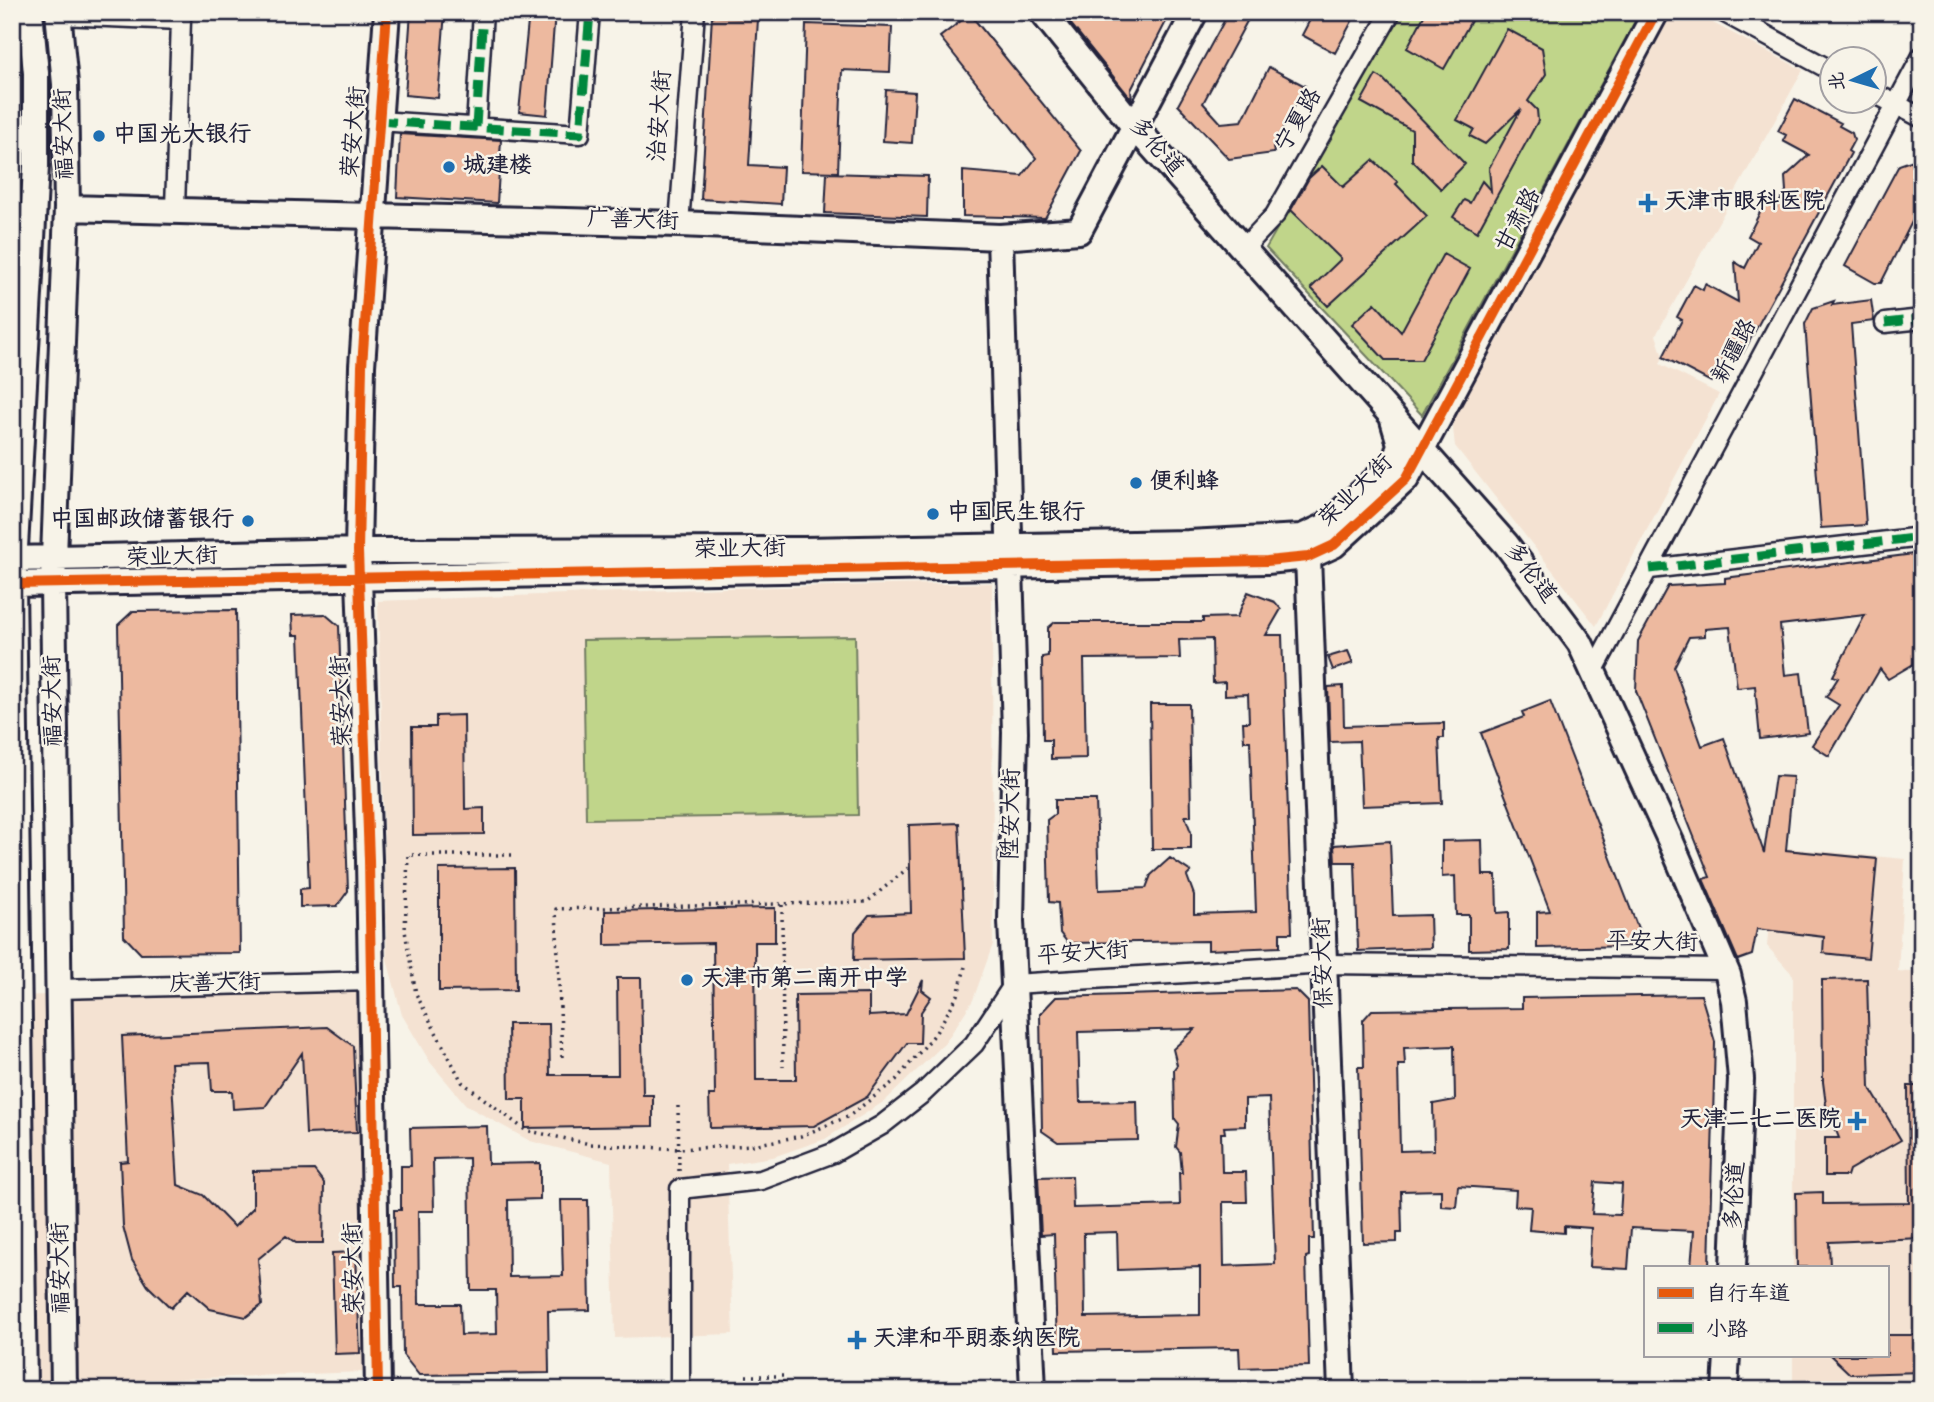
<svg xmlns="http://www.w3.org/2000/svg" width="1934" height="1402" viewBox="0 0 1934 1402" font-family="Dekko,'LXGW WenKai TC',sans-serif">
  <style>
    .built { fill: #f4e2d2 }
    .green { fill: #c0d58a; stroke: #717c62; stroke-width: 2 }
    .building { fill: #edb99f; stroke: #22223b; stroke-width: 2; fill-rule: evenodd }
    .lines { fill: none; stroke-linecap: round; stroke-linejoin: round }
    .street-casing { stroke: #22223b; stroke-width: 23 }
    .secondary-casing { stroke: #22223b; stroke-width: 30 }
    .primary-casing { stroke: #22223b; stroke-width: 33 }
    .path { stroke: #22223b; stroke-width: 3.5; stroke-dasharray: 2 5; stroke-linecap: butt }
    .street { stroke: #f7f3e8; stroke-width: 18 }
    .secondary { stroke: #f7f3e8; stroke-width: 24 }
    .primary { stroke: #f7f3e8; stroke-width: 28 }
    .quiet { stroke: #00873e; stroke-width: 9; stroke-dasharray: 18 9; stroke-linecap: butt }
    .cycleway-casing { stroke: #f7f3e8; stroke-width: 15 }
    .cycleway { stroke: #e8590c; stroke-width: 10 }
    .poi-dot { fill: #1f6fb2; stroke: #f7f3e8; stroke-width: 2.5 }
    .labels { text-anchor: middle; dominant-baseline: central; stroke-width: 5; stroke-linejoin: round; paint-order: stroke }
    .street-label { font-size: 23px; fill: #22223b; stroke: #f7f3e8 }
    .poi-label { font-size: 23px; font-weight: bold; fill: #22223b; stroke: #f7f3e8; text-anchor: start }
  </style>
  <rect width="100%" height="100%" fill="#f7f3e8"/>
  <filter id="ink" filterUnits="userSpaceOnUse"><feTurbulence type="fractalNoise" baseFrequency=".0143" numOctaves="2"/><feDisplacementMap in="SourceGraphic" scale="14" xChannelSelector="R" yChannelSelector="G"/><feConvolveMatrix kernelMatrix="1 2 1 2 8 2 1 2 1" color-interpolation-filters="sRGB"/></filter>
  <g filter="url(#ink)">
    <!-- built -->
    <path class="built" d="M1668,12H1692L1803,70L1656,335L1663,357L1660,364L1719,394L1596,626L1455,446L1452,419Z
      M992,583L993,944L973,1000L945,1043L885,1101L825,1139L773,1157L727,1164L733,1334L615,1338L611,1162L530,1141L467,1106L430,1062L402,1015L387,959L378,601L726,588Z
      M1775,847L1905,859L1898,971L1922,973V1380H1793V1355H1887V1267H1793V975L1767,946Z
      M369,986L363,1372L12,1385V996Z"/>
    <!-- green -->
    <path class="green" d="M1402,12H1640L1422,415L1266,248Z
      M855,636L858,815L586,819L583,640Z"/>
    <!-- building -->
    <path class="building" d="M411,12H445L438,98L405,95Z
      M529,12H555L547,115L519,112Z
      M1075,12H1171L1131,90L1132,100L1070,23Z
      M1229,12H1252L1203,103L1221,123L1242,121L1269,67L1305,86L1273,147L1274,153L1229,159L1178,105Z
      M1314,12H1357L1335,53L1302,35Z
      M1426,12H1476L1444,69L1407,48Z
      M970,14L1081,151L1045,218L963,216V171L1022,176L1036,158L940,37Z
      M712,16L758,19L749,165L783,167L781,204L701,199Z
      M806,24L892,27L890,72L842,70L838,172L801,171Z
      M1507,29L1542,48L1546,74L1528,101L1537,110L1538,121L1477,232L1453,217L1464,200L1470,203L1482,181L1491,191L1489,168L1521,109L1485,144L1470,136L1474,129L1457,120Z
      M1376,75L1383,79L1465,164L1441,189L1412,160V130L1361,102Z
      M886,90L915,92L912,143L883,141Z
      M1795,99L1841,123L1839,126L1852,133L1854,140L1848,151L1851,153L1743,353L1731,347L1711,382L1663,357L1682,320L1677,317L1694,285L1703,290L1705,284L1738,302L1735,262L1745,268L1758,242L1748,236L1765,202L1776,208L1786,191L1785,177L1809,155L1783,141L1786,135L1778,131Z
      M400,134L501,140L497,203L397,197Z
      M1922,157V202L1881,283H1875L1845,266L1899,165Z
      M1373,160L1398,182L1396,184L1427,216L1328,306L1311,288L1341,259L1291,210L1309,178L1322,166L1343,187Z
      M827,173L928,176L927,217L825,213Z
      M1443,254L1470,269L1421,360H1385L1352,324L1375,303L1401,332Z
      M1871,300L1874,321L1851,324L1866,525L1821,528L1805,324L1813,308L1834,301L1832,305Z
      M1922,553V609L1919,611L1922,616V659L1888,679L1880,669L1829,756L1812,745L1839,705L1826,697L1838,678L1833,676L1865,615L1780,625L1785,675L1801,673L1808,733L1760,739L1755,686L1737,688L1730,627L1705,629V636L1689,637L1674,667L1702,746L1724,738L1764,853L1775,776L1793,777L1786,850L1877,859L1868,958L1823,953L1824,937L1757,929L1752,955L1738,960L1703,879L1710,877L1636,691L1638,641L1668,586L1725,583V578Z
      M1248,592L1275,602L1281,609L1266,635H1282L1292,933H1280V947L1208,950V941L1068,943L1060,933L1058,903L1049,902L1047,820L1055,814V800H1096L1099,890L1146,888L1151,875L1170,858L1191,872L1187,876L1194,895V914L1256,912L1250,741H1244L1243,722H1249L1248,694L1225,695V682L1213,683L1212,639L1179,640L1180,658L1084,659L1086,758L1051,759V740H1043L1042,657L1048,656V628L1055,622H1203V618L1237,617Z
      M236,610L240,953L141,954L124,936L118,625L133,611Z
      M325,614L339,626L348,891L337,906L300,907V889L309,888L299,635H293L292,615Z
      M1348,651L1353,663L1333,670L1328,657Z
      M1343,686L1344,726L1444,723V738H1439L1442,803L1362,806L1359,741L1330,742L1328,687Z
      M1550,701L1641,936L1633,946L1537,948V912L1550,911L1481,733L1524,717L1522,712Z
      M1150,704H1189L1191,816H1185L1191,832V849H1152Z
      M464,715L465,809L484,808V834L413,835L412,727H436V716Z
      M959,823L965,958L854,960L855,932L869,915L911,913L909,825Z
      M1482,840L1483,875H1496L1497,913L1509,912V949L1469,950V915H1456L1455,876L1442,877V841Z
      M1390,841L1393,916L1430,915L1431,948L1358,951L1355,862H1335L1334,845Z
      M515,868L516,990L439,991V869Z
      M775,908V942H755L756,1080H796L795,995L869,994V1016L906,1014L923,980L922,990L931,997L921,1012L920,1043H907L867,1097L814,1126L710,1128L709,1095H715L713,943L605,945V911Z
      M617,978H641L643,1095H653V1126L525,1128V1099H509L508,1024H549L550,1075H618Z
      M1867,979L1870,1088L1901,1140L1849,1170L1847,1176H1825V1138H1839L1826,1105L1823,1082L1822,980Z
      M1296,990L1308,1002L1314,1239H1309V1256L1306,1257L1309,1366L1240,1368L1239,1348L1057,1351L1054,1234L1041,1235L1038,1177L1072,1176L1073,1208L1180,1205L1179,1173H1182L1180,1152L1176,1147L1179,1124L1175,1119L1174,1069L1177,1065L1173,1049L1195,1029L1078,1032L1080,1102L1137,1101L1138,1140L1058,1142L1042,1131L1040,1014L1056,997ZM1269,1098L1275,1264L1224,1266L1223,1202H1247L1246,1172H1222L1221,1133H1225L1224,1127L1245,1126V1099ZM1117,1232L1118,1270L1200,1267V1315L1085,1317L1084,1233Z
      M1701,995L1715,1042L1709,1267H1691L1694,1231L1631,1228L1628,1269L1589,1267L1591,1228L1564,1226V1233L1529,1230L1531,1207L1515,1206L1516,1190L1458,1186L1456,1207L1441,1206V1190L1401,1191L1402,1233H1397V1242L1363,1243L1358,1067H1364L1363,1020L1372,1010L1522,1008V998ZM1454,1046L1455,1100L1433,1104L1434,1150L1400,1151L1398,1065H1405L1404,1048ZM1595,1182L1622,1184L1620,1215L1592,1214Z
      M327,1027L353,1046L357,1132L306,1134L302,1053L265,1107L233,1109L232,1091H212L210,1062L171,1063L178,1185L203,1195L234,1227L253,1208V1171L314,1170L324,1183L323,1243H296L286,1236L258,1259L262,1305L246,1317L210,1309L188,1290L171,1308L148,1286L132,1260L123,1226L120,1162L128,1161L122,1036Z
      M1908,1086H1922V1238L1829,1242L1830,1267H1797L1796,1193L1823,1192V1204L1909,1203Z
      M487,1126L488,1164L540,1163V1199L508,1200L509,1277L563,1276L561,1200H588L590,1310L548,1311L549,1373L419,1375L403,1355L402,1287H395L394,1210H401V1166H411L410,1128ZM469,1158L471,1290H496L497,1334L461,1335L460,1304H419L418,1211H434L433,1159Z
      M356,1252L360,1353L335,1354L332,1253Z
      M1887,1335H1922V1372L1850,1374L1830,1355H1887Z"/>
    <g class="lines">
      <defs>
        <path id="street" d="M1723,12L1832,71
          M59,15L181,20L175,208
          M1874,93L1922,118
          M378,121L580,134L590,12
          M476,127L483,12
          M679,224L695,12
          M1244,248L1275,215L1391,12
          M1885,323L1922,319
          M1650,569L1922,537
          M1594,670L1922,56
          M59,989L372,981
          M680,1390V1189L761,1180L833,1153L882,1125L923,1093L974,1044L1014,984L1326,964L1725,969"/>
        <path id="secondary" d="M58,12L65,84L67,208L53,584L64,1390
          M1042,12L1133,125L1506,544L1580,643L1671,842L1728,975L1734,1001L1741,1079L1733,1267
          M67,208L679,224L1000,237L1079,231L1195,12
          M1000,237L1015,732L1011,921L1033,1390
          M1303,541L1308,557L1341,1390
          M12,559L358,551L803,550L1188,543L1302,537L1324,527L1395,462L1400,444L1393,420
          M12,584L1267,561L1308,557L1334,545L1406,479L1656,12
          M24,1390L13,584L36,166V73L30,12
          M378,1390L369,860L358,551L362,366L387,12
          M1725,1390L1727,1355"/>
        <path id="primary" d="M64,1386L65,1390"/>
      </defs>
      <!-- street casing -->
      <use href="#street" class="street-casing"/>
      <!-- secondary casing -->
      <use href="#secondary" class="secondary-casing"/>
      <!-- primary casing -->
      <use href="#primary" class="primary-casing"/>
      <!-- path -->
      <path class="path" d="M512,855H408L405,931L416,994L462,1082L525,1130L590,1144L679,1149L753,1145L801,1136L849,1116L896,1080L935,1034L958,995L965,967
        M782,905L783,1067
        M562,1057L556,909L867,902L908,868
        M678,1106L679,1172
        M746,1376H783V1390"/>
      <!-- street -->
      <use href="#street" class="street"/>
      <!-- secondary -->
      <use href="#secondary" class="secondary"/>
      <!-- primary -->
      <use href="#primary" class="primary"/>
      <!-- quiet -->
      <path class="quiet" d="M378,121L580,134L590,12
        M476,127L483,12
        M1885,323L1922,319
        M1650,569L1922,537"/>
      <defs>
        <path id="cycleway" d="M12,584L1267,561L1308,557L1334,545L1406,479L1656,12
          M378,1390L369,860L358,551L362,366L387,12"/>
      </defs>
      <!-- cycleway casing -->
      <use href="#cycleway" class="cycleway-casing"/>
      <!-- cycleway -->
      <use href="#cycleway" class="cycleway"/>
    </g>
  </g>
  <!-- markers -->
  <g class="poi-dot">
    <circle cx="99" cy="136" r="7"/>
    <circle cx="449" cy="167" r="7"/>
    <path d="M1644.5 192.5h7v7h7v7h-7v7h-7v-7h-7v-7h7z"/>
    <circle cx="1136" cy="483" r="7"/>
    <circle cx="933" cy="514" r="7"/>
    <circle cx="248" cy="521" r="7"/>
    <circle cx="687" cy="980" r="7"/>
    <path d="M1853.5 1110.5h7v7h7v7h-7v7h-7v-7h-7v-7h7z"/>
    <path d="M853.5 1329.5h7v7h7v7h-7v7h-7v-7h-7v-7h7z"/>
  </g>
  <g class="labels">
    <!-- street labels -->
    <g class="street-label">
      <text transform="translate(662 116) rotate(-86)">治安大街</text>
      <text transform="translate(1300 121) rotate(-60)">宁夏路</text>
      <text transform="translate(356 132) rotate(-85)">荣安大街</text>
      <text transform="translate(66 134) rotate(-92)">福安大街</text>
      <text transform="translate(1155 148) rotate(49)">多伦道</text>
      <text transform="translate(1520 221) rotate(-62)">甘肃路</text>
      <text transform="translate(633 222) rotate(2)">广善大街</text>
      <text transform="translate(1736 352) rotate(-62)">新疆路</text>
      <text transform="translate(1357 492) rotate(-44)">荣业大街</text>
      <text transform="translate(740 551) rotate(-1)">荣业大街</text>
      <text transform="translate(172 559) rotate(-2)">荣业大街</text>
      <text transform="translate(1529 574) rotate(52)">多伦道</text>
      <text transform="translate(55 701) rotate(-91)">福安大街</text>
      <text transform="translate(343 701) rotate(-92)">荣安大街</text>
      <text transform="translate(1013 814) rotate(-89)">陞安大街</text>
      <text transform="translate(1652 944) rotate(1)">平安大街</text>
      <text transform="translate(1083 955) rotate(-4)">平安大街</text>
      <text transform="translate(1325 963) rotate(-92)">保安大街</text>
      <text transform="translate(215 985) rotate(-1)">庆善大街</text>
      <text transform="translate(1737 1196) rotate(-87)">多伦道</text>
      <text transform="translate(63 1268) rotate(-91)">福安大街</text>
      <text transform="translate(355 1268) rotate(-91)">荣安大街</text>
    </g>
    <!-- poi labels -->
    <g class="poi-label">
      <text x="113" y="136">中国光大银行</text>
      <text x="463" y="167">城建楼</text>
      <text x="1664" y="203">天津市眼科医院</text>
      <text x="1150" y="483">便利蜂</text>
      <text x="947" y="514">中国民生银行</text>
      <text x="234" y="521" text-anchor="end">中国邮政储蓄银行</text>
      <text x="701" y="980">天津市第二南开中学</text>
      <text x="1841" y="1121" text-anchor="end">天津二七二医院</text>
      <text x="873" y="1340">天津和平朗泰纳医院</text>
    </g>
  </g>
  <!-- margin -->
  <rect width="1934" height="1402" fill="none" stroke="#f7f3e8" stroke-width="42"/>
  <rect x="21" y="21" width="1892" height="1360" fill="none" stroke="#22223b" stroke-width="2.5" filter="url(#ink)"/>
  <!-- legend -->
  <rect x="1644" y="1266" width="245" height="91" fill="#f7f3e8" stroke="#a29fa3" stroke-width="2"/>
  <rect x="1658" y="1288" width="35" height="10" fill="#e8590c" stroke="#a29fa3" stroke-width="2"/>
  <text x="1706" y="1300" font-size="21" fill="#22223b">自行车道</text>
  <rect x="1658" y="1323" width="35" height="10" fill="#00873e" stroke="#a29fa3" stroke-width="2"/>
  <text x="1706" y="1336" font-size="21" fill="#22223b">小路</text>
  <!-- north arrow -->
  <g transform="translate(1853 80) rotate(265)"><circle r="33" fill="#f7f3e8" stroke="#a29fa3" stroke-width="2"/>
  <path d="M0-5L12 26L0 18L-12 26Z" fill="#1f6fb2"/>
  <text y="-10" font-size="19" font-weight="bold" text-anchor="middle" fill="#22223b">北</text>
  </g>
</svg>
